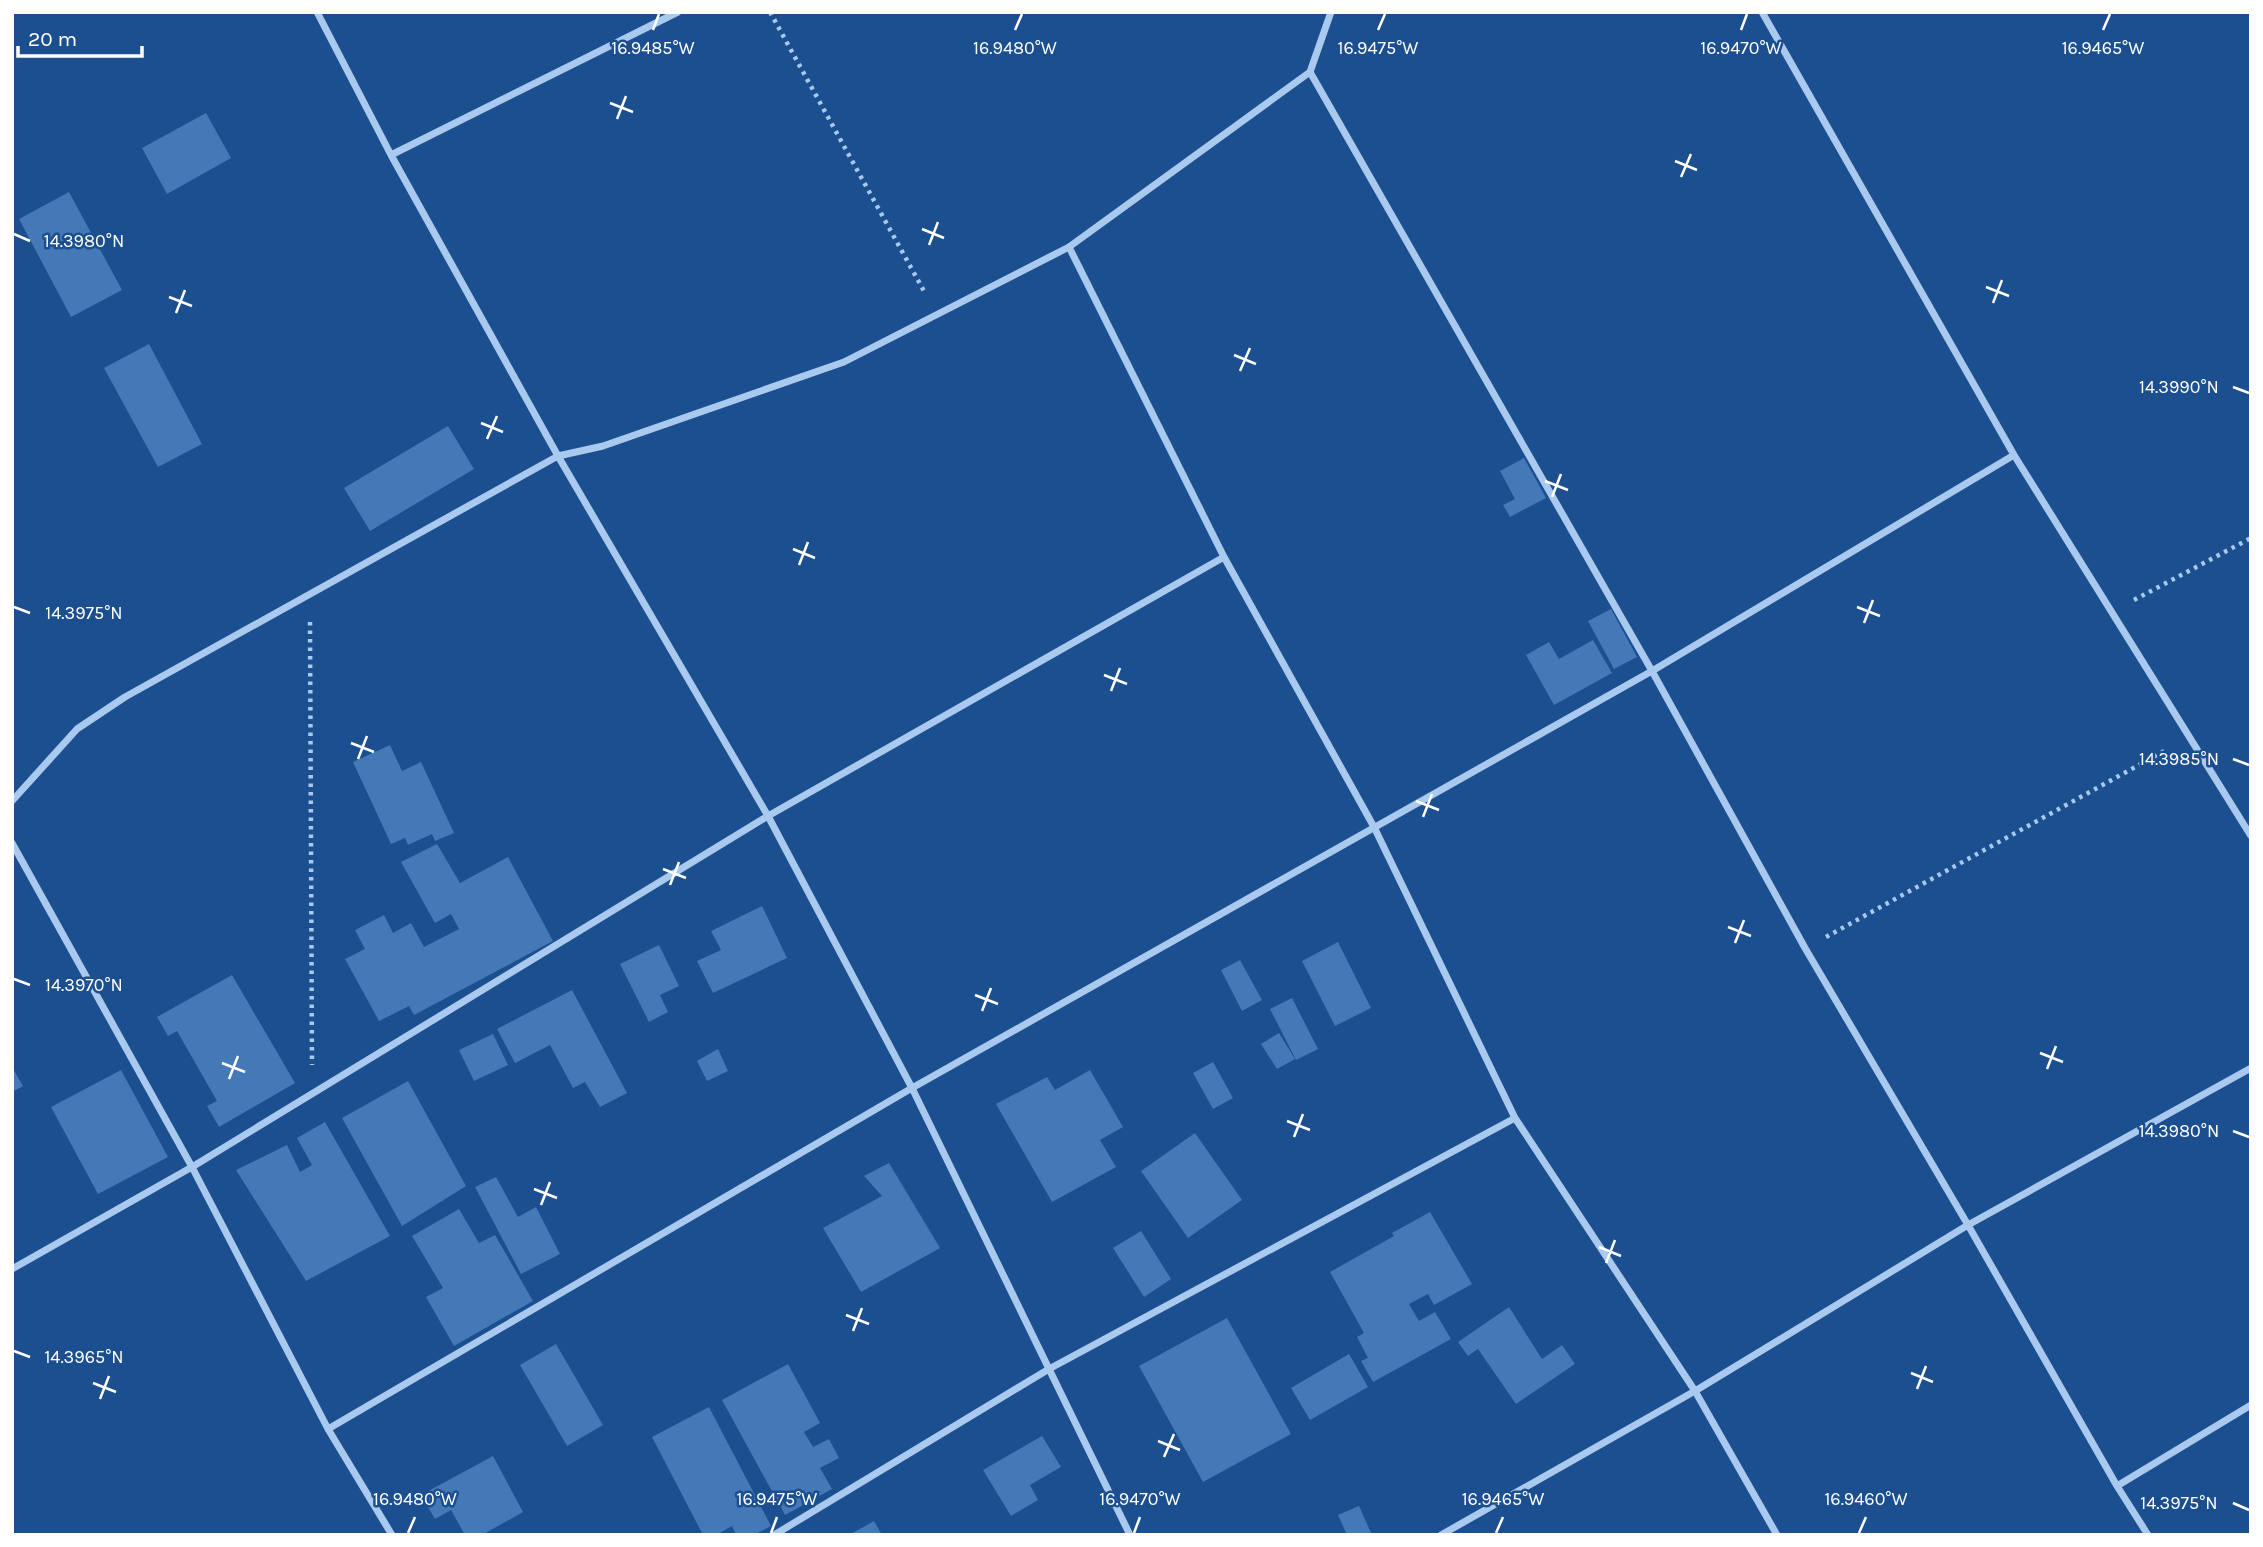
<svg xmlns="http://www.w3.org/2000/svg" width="2263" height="1547" viewBox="0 0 2263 1547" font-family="Karla,sans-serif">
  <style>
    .building { fill: #4478b7 }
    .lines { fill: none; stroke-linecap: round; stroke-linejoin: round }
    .path { stroke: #a9c9ee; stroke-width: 4.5; stroke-dasharray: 3.5 5; stroke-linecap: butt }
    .street { stroke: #a9c9ee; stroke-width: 7 }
    .ticks { fill: none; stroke: #fff; stroke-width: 2.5 }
    .ticks-label { font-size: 18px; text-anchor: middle; fill: #fff; stroke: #1b4f8f; stroke-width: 5; stroke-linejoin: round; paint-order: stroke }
  </style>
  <rect width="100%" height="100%" fill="#1b4f8f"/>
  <!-- building -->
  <path class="building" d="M206,113L231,158L167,194L142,148Z
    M69,192L122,290L71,317L19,219Z
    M149,344L202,444L158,467L104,368Z
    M448,426L474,469L370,531L344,488Z
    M1524,458L1546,498L1510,517L1503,505L1515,499L1500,471Z
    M1611,609L1637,657L1614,669L1588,621Z
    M1593,640L1612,673L1554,705L1526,655L1549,642L1559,659Z
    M390,745L402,771L421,762L454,833L435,841L432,834L408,845L405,838L391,844L353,762Z
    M437,844L460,883L508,857L553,941L414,1015L409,1006L379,1021L345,959L365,949L355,930L384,915L393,933L411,923L424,947L459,929L451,914L435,923L401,862Z
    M762,906L787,958L713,993L697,961L721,950L711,931Z
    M1338,942L1371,1008L1335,1026L1302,961Z
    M659,945L679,986L660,995L668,1012L649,1022L620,964Z
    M1240,960L1262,1000L1242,1011L1221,970Z
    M232,975L295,1083L219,1127L207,1106L217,1101L177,1031L168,1036L157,1017Z
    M572,990L627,1093L600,1107L585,1082L573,1088L550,1045L515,1063L497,1029Z
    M1292,998L1318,1049L1296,1060L1270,1009Z
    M1279,1033L1295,1059L1277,1069L1261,1044Z
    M493,1034L508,1065L474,1081L459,1050Z
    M718,1049L728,1071L707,1081L697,1061Z
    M1213,1062L1233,1098L1213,1109L1193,1073Z
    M12,1067L23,1086L12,1092Z
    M121,1070L168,1157L98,1194L51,1107Z
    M1090,1070L1123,1127L1100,1140L1116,1167L1052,1202L996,1104L1047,1077L1055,1090Z
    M408,1081L466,1186L402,1226L342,1118Z
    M325,1122L390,1236L306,1281L236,1170L287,1145L300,1172L312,1165L297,1138Z
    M1195,1133L1242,1200L1188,1238L1141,1171Z
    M889,1163L940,1248L861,1292L823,1228L882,1196L864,1176Z
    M496,1177L518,1217L536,1207L560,1254L521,1274L475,1187Z
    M459,1209L479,1243L495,1235L533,1301L454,1346L426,1297L443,1288L412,1236Z
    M1430,1212L1472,1284L1434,1305L1428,1294L1409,1304L1419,1321L1435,1312L1451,1339L1373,1382L1361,1361L1368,1358L1357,1337L1364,1333L1330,1272L1394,1236L1392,1233Z
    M1141,1231L1171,1279L1144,1297L1113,1248Z
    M1509,1307L1542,1359L1562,1345L1575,1364L1516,1404L1478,1349L1468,1356L1458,1342Z
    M1227,1318L1291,1434L1203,1482L1139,1366Z
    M556,1344L603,1425L567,1446L520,1365Z
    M1349,1354L1368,1387L1310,1420L1291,1388Z
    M788,1364L820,1423L804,1432L813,1447L829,1439L839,1458L820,1468L832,1489L785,1515L722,1400Z
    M709,1407L771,1526L754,1535H736L732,1526L716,1535H703L652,1437Z
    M1042,1436L1061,1467L1030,1485L1038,1500L1011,1516L983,1470Z
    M493,1456L523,1512L482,1535H465L451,1510L435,1519L421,1495Z
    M1359,1506L1372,1535H1347L1338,1515Z
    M874,1521L882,1535H849Z"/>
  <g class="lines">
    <!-- path -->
    <path class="path" d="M770,12L925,293
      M2134,600L2251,538
      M310,622L312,1065
      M1826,937L2168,749"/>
    <!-- street -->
    <path class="street" d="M317,12L391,155L558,456L768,816L912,1088L1130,1535
      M1762,12L2014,455L2251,836
      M1310,72L1652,671L1805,948L1968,1225L2117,1486L2148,1535
      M391,155L678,12
      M1069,247L1224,557L1374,827L1515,1118L1695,1391L1777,1535
      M12,801L77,729L125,697L558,456L603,446L844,362L1069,247L1310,72L1331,12
      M12,843L192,1167L328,1429L392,1535
      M12,1269L192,1167L768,816L1224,557
      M328,1429L912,1088L1652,671L2014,455
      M2117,1486L2251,1405
      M774,1535L1049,1369L1515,1118
      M1441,1535L1695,1391L1968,1225L2251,1068"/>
  </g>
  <!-- ticks -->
  <path class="ticks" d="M653,30L659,14M1015,30L1022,14M1378,30L1385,14M1741,30L1747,14M2103,30L2110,14M610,103L633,112M617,119L626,96M1675,161L1697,170M1681,177L1691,154M922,229L944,238M14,234L30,241M929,245L938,222M1986,287L2009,296M169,297L192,306M1993,303L2002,280M176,313L185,290M1234,355L1256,364M1240,371L1250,348M2233,387L2249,393M481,423L503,432M487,439L497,416M1545,481L1568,490M1552,497L1561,474M793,549L815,558M799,565L808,542M14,607L30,613M1857,607L1880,616M1864,623L1873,600M1104,675L1127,684M1111,691L1120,668M351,743L374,752M358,759L367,736M2233,759L2249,765M1416,801L1439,810M1423,817L1432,794M663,869L686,878M670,885L679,862M1728,927L1751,936M1735,943L1744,920M14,979L30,985M975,995L998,1004M982,1011L991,988M2040,1053L2063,1062M222,1063L245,1072M2047,1069L2056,1046M229,1079L238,1056M1287,1121L1310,1130M2233,1131L2249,1137M1294,1137L1303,1114M534,1189L557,1198M541,1205L550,1182M1599,1247L1621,1256M1606,1263L1615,1240M846,1315L869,1324M853,1331L862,1308M14,1351L30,1357M1911,1373L1933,1382M93,1383L116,1392M1917,1389L1926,1366M100,1399L109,1376M1158,1441L1180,1450M1164,1457L1174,1434M2233,1503L2249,1510M408,1533L415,1517M771,1533L777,1517M1134,1533L1140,1517M1496,1533L1503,1517M1859,1533L1866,1517"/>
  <g class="ticks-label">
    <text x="653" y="54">16.9485°W</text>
    <text x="1015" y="54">16.9480°W</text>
    <text x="1378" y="54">16.9475°W</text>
    <text x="1741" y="54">16.9470°W</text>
    <text x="2103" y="54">16.9465°W</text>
    <text x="84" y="247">14.3980°N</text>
    <text x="2179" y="393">14.3990°N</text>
    <text x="84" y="619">14.3975°N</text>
    <text x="2179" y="765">14.3985°N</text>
    <text x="84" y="991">14.3970°N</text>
    <text x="2179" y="1137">14.3980°N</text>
    <text x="84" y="1363">14.3965°N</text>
    <text x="415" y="1505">16.9480°W</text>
    <text x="777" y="1505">16.9475°W</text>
    <text x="1140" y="1505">16.9470°W</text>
    <text x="1503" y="1505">16.9465°W</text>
    <text x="1866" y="1505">16.9460°W</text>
    <text x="2179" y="1509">14.3975°N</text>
  </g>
  <!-- border -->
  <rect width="2263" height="1547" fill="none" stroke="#ffffff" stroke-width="28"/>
  <!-- scale -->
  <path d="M18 46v10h124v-10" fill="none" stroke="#ffffff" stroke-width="3.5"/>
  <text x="28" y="46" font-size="21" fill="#ffffff" stroke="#1b4f8f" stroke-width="5" paint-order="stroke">20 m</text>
</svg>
